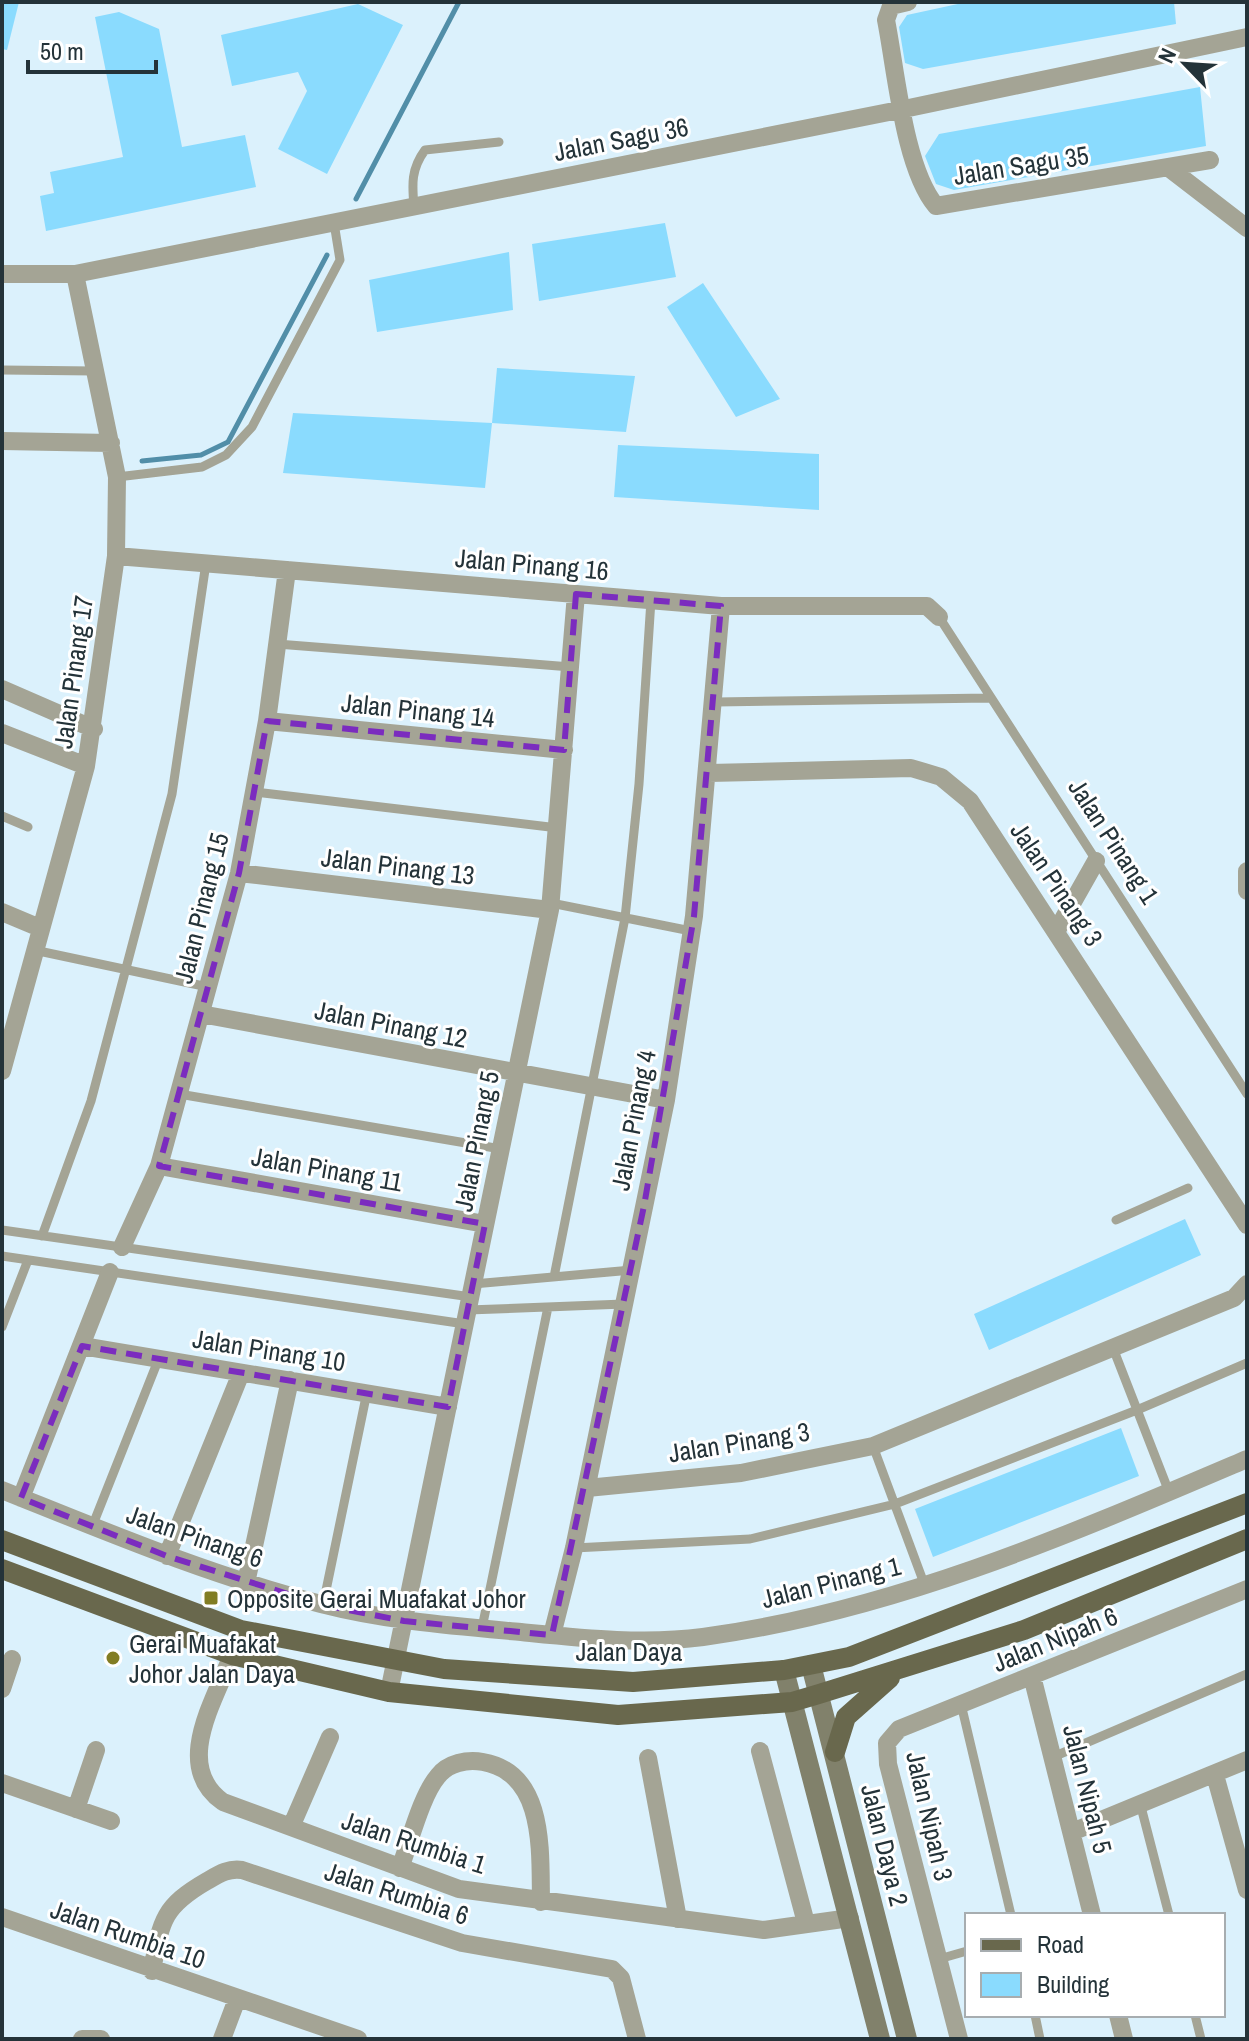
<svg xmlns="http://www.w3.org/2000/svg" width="1249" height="2041" viewBox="0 0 1249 2041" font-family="'Archivo Narrow',sans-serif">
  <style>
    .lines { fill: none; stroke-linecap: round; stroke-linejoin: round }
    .stream { stroke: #518ea8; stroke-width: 5 }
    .building { fill: #8adbfe }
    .service { stroke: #a4a495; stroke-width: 9 }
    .minor { stroke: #a4a495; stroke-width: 18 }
    .secondary { stroke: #81816b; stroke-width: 20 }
    .primary { stroke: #69684d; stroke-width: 20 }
    .marked { fill: none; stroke: #7b2cbf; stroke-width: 6; stroke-dasharray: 16 10; stroke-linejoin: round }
    .poi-dot { fill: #827d24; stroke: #fff; stroke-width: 3 }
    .labels { text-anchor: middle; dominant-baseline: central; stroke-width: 6; stroke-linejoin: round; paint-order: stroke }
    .street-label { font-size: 26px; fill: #243339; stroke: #fff }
    .poi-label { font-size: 26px; fill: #243339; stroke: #fff; text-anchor: start }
  </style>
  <rect width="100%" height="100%" fill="#dbf1fc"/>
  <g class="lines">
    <!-- stream -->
    <path class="stream" d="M356,199L459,2
      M142,461L201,455L228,442L327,255"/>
  </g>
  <!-- building -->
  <path class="building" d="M2,2H19L7,50L2,49Z
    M967,2H1174L1176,24L923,69L905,63L899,27L907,15Z
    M358,4L403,25L327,174L278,149L307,91L298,72L232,86L221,35Z
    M119,12L159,29L182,147L245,135L256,187L46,231L40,196L54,193L50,172L123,157L95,17Z
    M1200,87L1206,146L954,190L936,184L925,156L939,134Z
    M665,223L676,277L539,301L532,244Z
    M509,252L513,310L377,332L369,280Z
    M703,283L780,399L736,417L667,307Z
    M497,368L635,376L626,432L492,423Z
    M293,413L492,423L485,488L283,473Z
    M618,445L819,454V510L614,497Z
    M1185,1219L1201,1255L989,1350L974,1314Z
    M1121,1428L1139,1476L933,1557L915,1509Z"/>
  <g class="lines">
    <!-- service -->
    <path class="service" d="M414,207C412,184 411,169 425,150L499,142
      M2,370L95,371
      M117,477L202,467L226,455L252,427L340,260L334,223
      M939,617L1247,1094
      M277,644L571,667
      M716,702L989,698
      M255,792L558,828
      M2,816L28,827
      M551,903L691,931
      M34,950L208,987
      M179,1094L501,1149
      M1116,1220L1188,1188
      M2,1230L471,1297
      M42,1236L91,1101L172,794L206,563
      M2,1256L465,1324
      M554,1277L625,918L639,784L651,600
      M473,1284L632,1270
      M468,1310L624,1304
      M2,1327L28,1260
      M1113,1348L1169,1492
      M873,1446L925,1586
      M92,1527L159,1358
      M574,1548L750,1539L895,1504L1137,1410L1247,1363
      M323,1605L367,1392
      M482,1628L548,1307
      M961,1704L1011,1915
      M1053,1757L1247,1674
      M1140,1803L1169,1915
      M939,1959L967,1951
      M1035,2015L1040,2039
      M1195,2015L1201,2039"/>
    <!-- minor -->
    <path class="minor" d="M908,2L891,6L886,20C896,70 904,168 936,206L1210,160
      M1169,168L1247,228
      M2,274H75L904,109L1247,37
      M2,441L111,443
      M116,556L721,606H927L939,617
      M2,689L94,729
      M267,721L564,750
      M2,733L86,766
      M709,773L911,768L941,777L970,801L1247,1225
      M1247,871V891
      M239,873L550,910
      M2,912L40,928
      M1057,930L1096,861
      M201,1014L666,1100
      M2,1071L86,766L116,556L117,477L75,274
      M159,1166L485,1224
      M122,1247L159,1166L239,873L267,721L287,570
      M82,1346L448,1407
      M587,1488L741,1473L873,1446L1234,1298L1247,1284
      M2,1490C107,1532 211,1576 321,1604C387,1621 454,1626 521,1632C581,1638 643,1645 703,1637C894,1611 1071,1534 1247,1459
      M21,1498L110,1272
      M167,1556L241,1373
      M246,1583L290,1380
      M552,1635L574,1548L666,1100L694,916L721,606
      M232,1655C215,1700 172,1766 223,1802L459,1889L764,1930L850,1918
      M1032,1676L1092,1915
      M2,1689L12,1659
      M389,1692L550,910L576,594
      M760,1751L806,1923
      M648,1758L678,1919
      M1215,1775L1247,1890
      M2,1783L111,1821
      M76,1809L96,1750
      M291,1827L330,1737
      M1072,1832L1247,1760
      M400,1868C410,1842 421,1796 438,1776C448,1763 467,1759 483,1762C546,1773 540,1852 541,1902
      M2,1917L358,2039
      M152,1971C161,1921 162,1907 207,1881C219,1874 228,1868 242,1870L462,1943L612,1969L621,1978L637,2039
      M1118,2015L1124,2039
      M82,2039H101
      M222,2039L237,1999
      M959,2039L888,1764L887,1743L899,1729L1247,1589"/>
    <!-- secondary -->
    <path class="secondary" d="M811,1665L907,2039
      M784,1670L880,2039"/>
    <!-- primary -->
    <path class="primary" d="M2,1540L241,1630L444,1669L633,1682L784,1670L849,1657L1247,1503
      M2,1569L232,1655L389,1692L618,1715L792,1702L819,1694L1024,1630L1247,1539
      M835,1752L846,1717L890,1678"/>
  </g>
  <!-- marked area -->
  <path class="marked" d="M576,594L721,606L694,916L644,1206L552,1635L404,1621L323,1605L167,1556L21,1498L82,1346L448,1407L485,1224L159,1166L239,873L267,721L564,750Z"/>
  <!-- markers -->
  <g class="poi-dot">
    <rect x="203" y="1590" width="16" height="16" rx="4"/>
    <circle cx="113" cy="1658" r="8"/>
  </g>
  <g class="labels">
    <!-- street labels -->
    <g class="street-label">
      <text transform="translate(621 139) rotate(-11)">Jalan Sagu 36</text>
      <text transform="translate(1021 165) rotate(-9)">Jalan Sagu 35</text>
      <text transform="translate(532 564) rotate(5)">Jalan Pinang 16</text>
      <text transform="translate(73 672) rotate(-82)">Jalan Pinang 17</text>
      <text transform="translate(418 710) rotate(6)">Jalan Pinang 14</text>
      <text transform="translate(1114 841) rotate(57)">Jalan Pinang 1</text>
      <text transform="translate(398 866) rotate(7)">Jalan Pinang 13</text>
      <text transform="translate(1057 884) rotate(56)">Jalan Pinang 3</text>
      <text transform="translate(201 908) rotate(-76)">Jalan Pinang 15</text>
      <text transform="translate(391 1024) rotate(11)">Jalan Pinang 12</text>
      <text transform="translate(633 1120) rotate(-79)">Jalan Pinang 4</text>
      <text transform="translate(476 1141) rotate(-79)">Jalan Pinang 5</text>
      <text transform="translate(327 1169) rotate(10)">Jalan Pinang 11</text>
      <text transform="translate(269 1350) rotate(9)">Jalan Pinang 10</text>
      <text transform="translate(739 1442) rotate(-9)">Jalan Pinang 3</text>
      <text transform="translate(195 1536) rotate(19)">Jalan Pinang 6</text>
      <text transform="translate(831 1582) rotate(-14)">Jalan Pinang 1</text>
      <text transform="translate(1055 1639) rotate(-22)">Jalan Nipah 6</text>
      <text x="629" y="1651">Jalan Daya</text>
      <text transform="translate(1088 1789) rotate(76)">Jalan Nipah 5</text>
      <text transform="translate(930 1816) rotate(77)">Jalan Nipah 3</text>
      <text transform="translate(414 1842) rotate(18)">Jalan Rumbia 1</text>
      <text transform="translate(885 1845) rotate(76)">Jalan Daya 2</text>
      <text transform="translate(397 1893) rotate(18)">Jalan Rumbia 6</text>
      <text transform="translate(128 1934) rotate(19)">Jalan Rumbia 10</text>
    </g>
    <!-- poi labels -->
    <g class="poi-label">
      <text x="227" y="1598">Opposite Gerai Muafakat Johor</text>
      <text x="129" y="1643">Gerai Muafakat<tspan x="129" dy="30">Johor Jalan Daya</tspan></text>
    </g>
  </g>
  <!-- border -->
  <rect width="1249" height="2041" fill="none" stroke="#243339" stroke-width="8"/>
  <!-- legend -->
  <rect x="965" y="1913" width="260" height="104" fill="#ffffff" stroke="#a7adb0" stroke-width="2"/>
  <rect x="981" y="1939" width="40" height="12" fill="#69684d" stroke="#a7adb0" stroke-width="2"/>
  <text x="1037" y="1953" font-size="24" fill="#243339">Road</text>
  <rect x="981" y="1973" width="40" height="24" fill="#8adbfe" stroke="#a7adb0" stroke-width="2"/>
  <text x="1037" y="1993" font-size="24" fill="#243339">Building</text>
  <!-- north arrow -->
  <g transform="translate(1185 64) rotate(295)" stroke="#ffffff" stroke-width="6" paint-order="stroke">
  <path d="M0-6L14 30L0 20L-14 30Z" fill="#243339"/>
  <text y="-12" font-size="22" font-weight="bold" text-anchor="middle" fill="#243339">N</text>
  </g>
  <!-- scale -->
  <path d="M28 60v12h128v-12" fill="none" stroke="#243339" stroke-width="4"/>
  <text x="40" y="60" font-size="24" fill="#243339" stroke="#ffffff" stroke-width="6" paint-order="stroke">50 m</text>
</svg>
